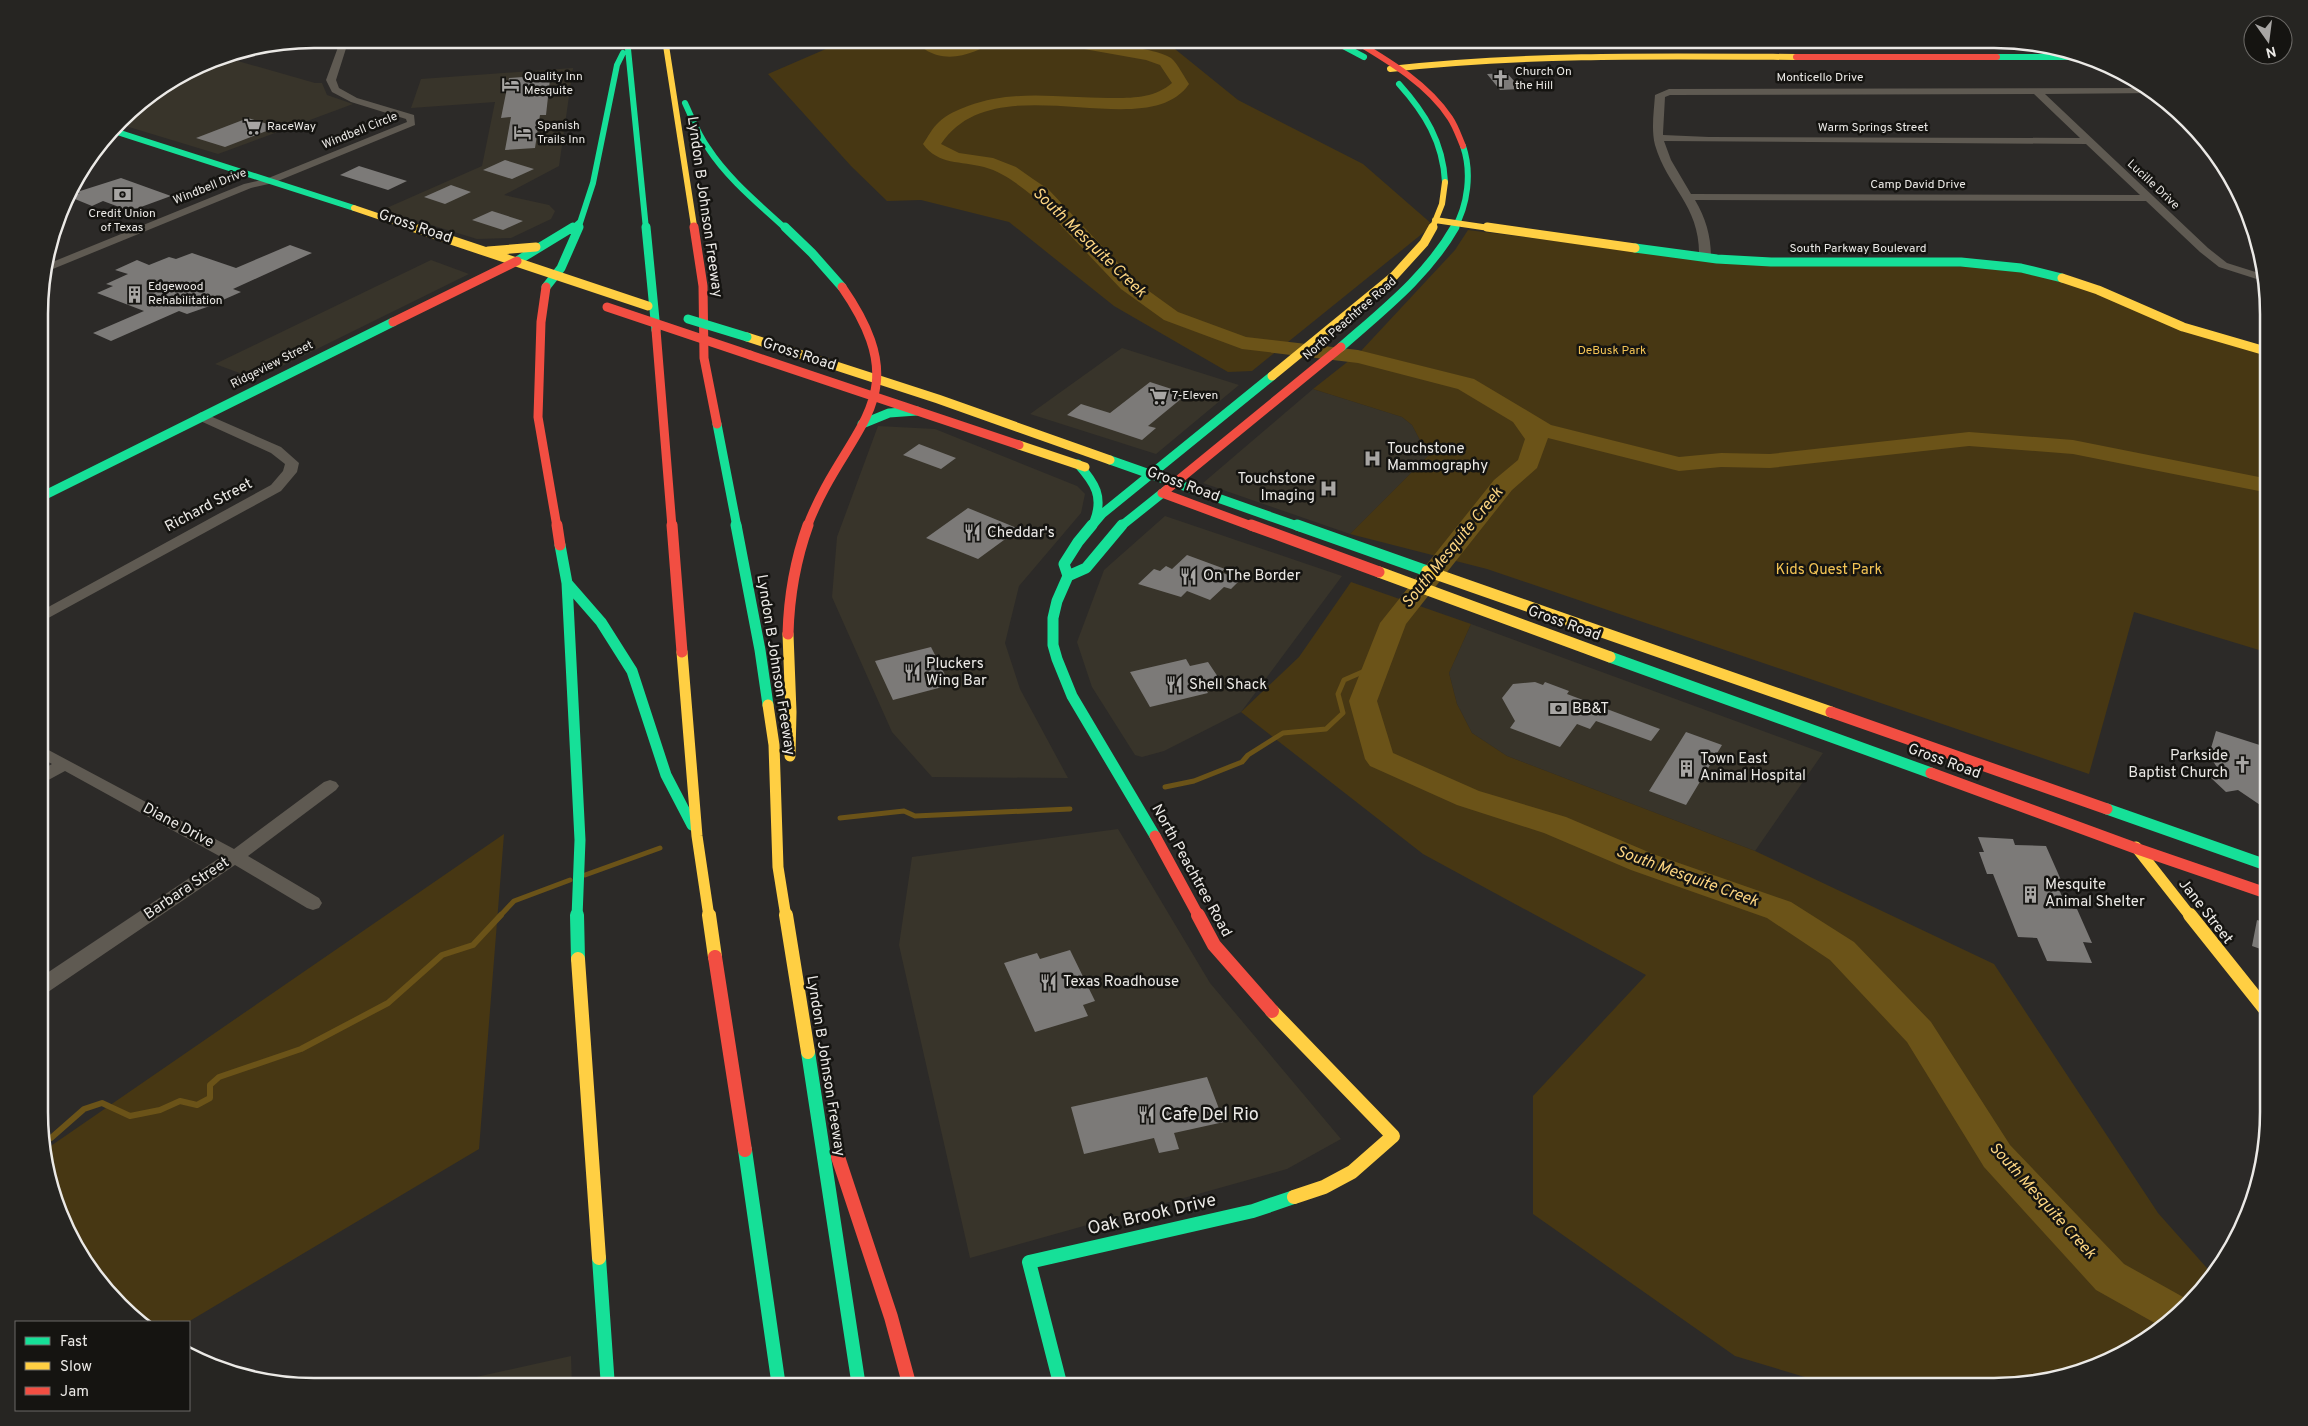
<svg xmlns="http://www.w3.org/2000/svg" width="2308" height="1426" viewBox="0 0 2308 1426" font-family="Overpass,sans-serif">
  <style>
    .built { fill: #38342a }
    .green { fill: #473713 }
    .lines { fill: none; stroke-linecap: round; stroke-linejoin: round }
    .stream-far2 { stroke: #6b5318; stroke-width: 3 }
    .stream-far1 { stroke: #6b5318; stroke-width: 5 }
    .stream { stroke: #6b5318; stroke-width: 6 }
    .river { fill: #6b5318; fill-rule: evenodd }
    .building { fill: #7c7a78 }
    .street { fill: #5f5a52; fill-rule: evenodd }
    .fast-far3 { stroke: #16e098; stroke-width: 6 }
    .fast-far2 { stroke: #16e098; stroke-width: 9 }
    .fast-far1 { stroke: #16e098; stroke-width: 11 }
    .fast { stroke: #16e098; stroke-width: 14 }
    .slow-far3 { stroke: #ffcf43; stroke-width: 6 }
    .slow-far2 { stroke: #ffcf43; stroke-width: 9 }
    .slow-far1 { stroke: #ffcf43; stroke-width: 11 }
    .slow { stroke: #ffcf43; stroke-width: 14 }
    .jam-far3 { stroke: #f24e42; stroke-width: 6 }
    .jam-far2 { stroke: #f24e42; stroke-width: 9 }
    .jam-far1 { stroke: #f24e42; stroke-width: 11 }
    .jam { stroke: #f24e42; stroke-width: 14 }
    .fast-bridge { stroke: #16e098; stroke-width: 9 }
    .jam-bridge { stroke: #f24e42; stroke-width: 9 }
    .labels { text-anchor: middle; dominant-baseline: central; stroke-width: 5; stroke-linejoin: round; paint-order: stroke }
    .far-poi-label { font-size: 12px; fill: #ebe9e6; stroke: #151411; text-anchor: start }
    .far-street-label { font-size: 12px; fill: #ebe9e6; stroke: #151411 }
    .far-park-label { font-size: 12px; fill: #f4c455; stroke: #151411 }
    .street-label { font-size: 15px; fill: #ebe9e6; stroke: #151411 }
    .poi-label { font-size: 15px; fill: #ebe9e6; stroke: #151411; text-anchor: start }
    .park-label { font-size: 15px; fill: #f4c455; stroke: #151411 }
    .water-label { font-size: 16px; font-style: italic; fill: #fbd481; stroke: #151411 }
    .near-poi-label { font-size: 18px; fill: #ebe9e6; stroke: #151411; text-anchor: start }
    .near-street-label { font-size: 18px; fill: #ebe9e6; stroke: #151411 }
    .rim { fill: none; stroke: #ebe9e6; stroke-width: 2.5 }
  </style>
  <rect width="100%" height="100%" fill="#2c2a28"/>
  <!-- built -->
  <path class="built" d="M224,57L315,83H322L327,95L353,104L218,154L119,124L132,107L209,60Z
    M573,68L559,166L504,195L549,205L555,211L551,219L511,238L477,239L382,210L482,166L495,102L411,108L421,79Z
    M431,260L469,274L256,379L215,364Z
    M1122,348L1239,385L1156,454L1030,414Z
    M1313,389L1402,417L1412,425L1421,442L1437,447L1350,534L1203,483Z
    M878,426L935,429L1077,486L1085,494L1081,513L1019,586L1005,643L1020,689L1068,778L932,777L892,732L832,597L837,537Z
    M1165,516L1342,576L1241,712L1164,751L1142,757L1135,755L1092,687L1077,642L1104,570Z
    M1471,624L1823,753L1755,851L1507,756L1472,733L1457,704L1449,673Z
    M1118,829L1210,983L1341,1139L1287,1169L970,1258L899,945L912,857Z
    M571,1356L572,1387H431Z"/>
  <!-- green -->
  <path class="green" d="M849,39H1155L1170,45L1238,100L1363,164L1433,225L1252,371L1228,372L1114,306L1009,222L921,200L887,201L851,166L768,74Z
    M1468,230L1728,263L2005,267L2071,283L2269,355V653L2134,612L2089,774L1487,569L1350,534L1437,447L1421,442L1412,425L1402,417L1313,389L1360,352L1455,250Z
    M1351,582L1471,624L1449,673L1457,704L1472,733L1507,756L1755,851L1994,964L2158,1213L2214,1276L2189,1307L2132,1350L2066,1378L2012,1387H1838L1735,1356L1533,1214V1096L1646,975L1423,854L1241,712L1299,657Z
    M504,834L479,1149L188,1322H138L119,1307L76,1250L42,1152Z"/>
  <g class="lines">
    <!-- stream-far2 -->
    <path class="stream-far2" d="M1083,43L1137,47L1156,41L1177,43L1183,40L1205,41L1226,44L1233,39"/>
    <!-- stream-far1 -->
    <path class="stream-far1" d="M1165,787L1194,781L1242,762L1248,755L1283,733L1326,729L1343,713L1338,694L1344,680L1376,666
      M840,818L904,811L915,816L1070,809
      M585,875L660,848
      M499,917L514,901L570,880"/>
    <!-- stream -->
    <path class="stream" d="M51,1138L84,1109L102,1103L130,1116L160,1110L180,1101L197,1105L210,1098V1085L219,1077L301,1049L388,1003L442,955L473,945L501,915"/>
    <!-- river -->
    <path class="river" d="M921,39H937L936,43L955,48L979,39H1002L999,42C978,49 960,61 937,55C931,53 924,50 920,45Z
      M1048,39C1070,38 1154,46 1171,58C1178,64 1184,77 1189,84C1146,147 996,61 941,144L959,153L993,158L1016,167L1033,179L1048,189L1135,281L1178,312L1246,337L1358,350L1474,379L1551,425L1679,457L1721,453L1770,454L1969,432L2073,440L2269,479V493L2073,454L1969,446L1770,468L1721,467L1679,471L1548,438L1537,468L1512,490L1406,624L1377,701L1393,753L1479,791L1566,817L1653,854L1791,902L1854,942L1931,1022L2010,1145L2124,1264L2192,1302L2162,1327L2096,1290L1984,1167L1907,1042L1830,960L1767,918L1631,870L1544,833L1457,805L1370,766L1365,759L1349,701L1380,623L1494,480L1518,460L1525,439L1513,422L1458,389L1358,363L1242,349L1164,320L1121,289L1034,197C1019,185 1003,172 984,167C961,161 938,165 923,144C928,137 932,128 939,122C947,114 958,110 968,106C1018,88 1064,99 1115,98C1136,98 1156,97 1172,83L1160,65L1146,60L1056,44L1051,42Z"/>
  </g>
  <!-- building -->
  <path class="building" d="M1507,73L1521,89L1500,90L1487,74Z
    M537,76L536,80L550,79L546,115H540L535,148L505,150L511,117L501,118L509,78Z
    M248,118L277,127L225,147L196,138Z
    M505,160L534,169L512,179L483,170Z
    M359,166L407,181L388,190L340,175Z
    M121,178L171,196L130,211L103,201L92,206L70,197L80,193L77,192Z
    M451,185L471,192L445,204L424,197Z
    M492,211L523,221L503,230L472,220Z
    M290,245L312,253L233,289L241,292L207,307L187,314L179,311L111,341L93,333L144,311L97,293L113,286L106,284L128,274L115,270L137,260L149,265L169,257L176,259L192,253L236,268Z
    M1150,382L1187,394L1148,426L1156,428L1142,440L1067,415L1081,404L1110,413Z
    M919,444L956,458L941,469L903,455Z
    M968,508L1019,529L978,559L926,538Z
    M1187,555L1225,569L1221,572L1240,580L1231,589L1224,587L1210,600L1187,591L1181,597L1138,584L1154,569L1160,571L1166,566L1172,569Z
    M931,647L950,685L893,700L875,661Z
    M1186,659L1190,666L1208,662L1222,683L1204,687L1208,693L1150,707L1130,672Z
    M1535,682L1543,685L1545,682L1569,691L1567,694L1660,729L1651,741L1596,721L1590,729L1577,724L1560,747L1510,728L1515,721L1502,698L1513,684Z
    M2216,731L2269,748V811L2238,790L2226,792L2210,777L2222,775L2209,755Z
    M1686,732L1722,745L1686,805L1649,791Z
    M1978,837L2013,839L2015,845L2046,846L2061,880H2055L2067,908L2077,909L2092,943L2083,942L2092,963L2047,961L2037,938L2018,937L1993,874H1987L1979,852H1984Z
    M2257,920L2269,924V952L2252,946Z
    M1070,950L1095,1001L1083,1005L1088,1016L1035,1032L1004,963L1037,953L1040,959Z
    M1207,1077L1224,1122L1174,1133L1179,1149L1159,1153L1154,1138L1084,1154L1071,1107Z"/>
  <g class="lines">
    <!-- street -->
    <path class="street" d="M341,39H349L336,80L339,88L357,98L414,115L415,125L273,183L251,188L43,273L45,265L244,184L266,179L407,122L406,119L351,102L332,92L326,80Z
      M2151,88L2157,93L2045,94L2208,248L2227,263L2265,275L2266,282L2219,267L2200,252L2146,201L1695,200C1706,219 1711,236 1711,258L1705,261L1699,258C1701,206 1668,189 1655,145C1651,129 1654,111 1655,95L1669,89ZM2034,94L2080,138L1709,137L1663,135V133L1665,97L1670,95ZM1664,141L2086,144L2140,195L1691,194L1671,160Z
      M201,412L281,447L299,463L297,472L281,491L41,622V611L271,485L283,471L285,464L271,453L196,419L195,416Z
      M41,746L234,849L324,782L330,780L336,782L339,786L336,790L248,856L319,898L322,903L319,908L313,910L307,908L235,865L48,992L41,994V977L221,857L65,771L41,784V770L52,764L41,758Z"/>
    <!-- fast-far3 -->
    <path class="fast-far3" d="M627,39L646,229
      M1330,39L1364,57
      M1997,57H2086
      M1399,84C1425,113 1443,142 1445,182
      M685,103C692,118 698,134 708,148C728,179 759,204 786,229
      M114,131L354,208
      M572,229L580,222
      M578,229L593,183L617,65L623,53
      M1454,229C1468,205 1472,172 1463,146"/>
    <!-- fast-far2 -->
    <path class="fast-far2" d="M646,227L656,330
      M785,227L812,253L842,287
      M1635,248L1717,259L1771,262H1961L2021,268L2062,278
      M517,261L573,227
      M546,287L561,268L579,227
      M1341,347C1383,310 1427,276 1455,227
      M717,424L737,527
      M862,424L889,413L917,411
      M1110,460L1300,527
      M1078,464C1095,483 1104,497 1094,522
      M41,497L393,322
      M1091,527L1102,514L1272,376
      M1120,527L1165,491"/>
    <!-- fast-far1 -->
    <path class="fast-far1" d="M736,525L760,650L768,705
      M1122,525L1086,568L1068,576L1057,601L1053,618V645L1057,659L1072,696L1155,836
      M1297,525L1427,571
      M560,545L567,583L580,840L577,917
      M1068,576L1064,564L1078,542L1092,525
      M567,583L601,622L632,671L666,775L692,825
      M1610,657L1931,773
      M2107,809L2269,866"/>
    <!-- fast -->
    <path class="fast" d="M577,915L578,959
      M808,1052L859,1387
      M745,1150L779,1387
      M599,1258L608,1387
      M1061,1387L1029,1262L1253,1211L1294,1197"/>
    <!-- slow-far3 -->
    <path class="slow-far3" d="M665,39L694,226
      M1390,69C1525,54 1660,56 1796,57
      M354,208L416,229
      M1435,220L1496,229
      M1432,229L1442,204L1445,182"/>
    <!-- slow-far2 -->
    <path class="slow-far2" d="M412,227L648,306
      M1487,227L1635,248
      M488,251L536,247
      M2062,278L2098,290L2183,327L2269,352
      M747,337L938,399L1110,460
      M1272,376L1394,276L1424,243L1433,227
      M1019,445L1085,467"/>
    <!-- slow-far1 -->
    <path class="slow-far1" d="M1427,571L1831,712
      M1379,572L1610,657
      M788,634L791,712L790,756
      M682,652L697,836L709,917
      M768,705L774,745L778,867L786,917
      M2136,847L2191,917"/>
    <!-- slow -->
    <path class="slow" d="M709,915L715,957
      M786,915L808,1052
      M2190,915L2269,1014
      M578,959L599,1258
      M1272,1011L1393,1136L1352,1172L1324,1187L1294,1197"/>
    <!-- jam-far3 -->
    <path class="jam-far3" d="M1352,39C1387,60 1427,83 1450,118C1456,127 1459,137 1463,146
      M1796,57H1997
      M694,226V229"/>
    <!-- jam-far2 -->
    <path class="jam-far2" d="M694,227L703,286L704,358L717,424
      M546,287L541,322L538,417L557,527
      M393,322L517,261
      M656,330L672,527
      M750,355L1019,445
      M1165,491L1341,347
      M1162,493L1254,527
      M807,527C846,424 921,401 842,287"/>
    <!-- jam-far1 -->
    <path class="jam-far1" d="M557,525L560,545
      M672,525L682,652
      M1251,525L1379,572
      M788,634C789,596 795,561 808,525
      M1831,712L2107,809
      M1931,773L2135,848L2269,894
      M1155,836L1199,917"/>
    <!-- jam -->
    <path class="jam" d="M1198,915L1214,945L1272,1011
      M715,957L745,1150
      M838,1157L891,1317L910,1387"/>
    <!-- fast-bridge -->
    <path class="fast-bridge" d="M688,319L747,337"/>
    <!-- jam-bridge -->
    <path class="jam-bridge" d="M607,307L750,355"/>
  </g>
  <!-- icons -->
  <defs>
    <symbol id="church-bare" viewBox="-9 -9 18 18"><path d="M-1.2-6h2.4v3.5h3.3v2.4h-3.3V6h-2.4V-.1h-3.3v-2.4h3.3Z" fill="#a8a6a4" stroke="#151411" stroke-width="2.5" paint-order="stroke"/></symbol>
    <symbol id="hotel-bare" viewBox="-9 -9 18 18"><path d="M-6-4.5h1.5V1H6V5H4.5V3h-9V5H-6ZM-4 0a1.8 1.8 0 1 1 3.6 0ZM.5 0V-2.5h3Q6-2.5 6 0Z" fill="#a8a6a4" stroke="#151411" stroke-width="2.5" paint-order="stroke"/></symbol>
    <symbol id="supermarket-bare" viewBox="-9 -9 18 18"><path d="M-6-5.5h2.5l.6 2H6L4.5 2H-2.5L-4.4-4H-6ZM-1.5 3.2a1.3 1.3 0 1 0 .1 0ZM3 3.2a1.3 1.3 0 1 0 .1 0Z" fill="#a8a6a4" stroke="#151411" stroke-width="2.5" paint-order="stroke"/></symbol>
    <symbol id="bank-bare" viewBox="-9 -9 18 18"><path d="M-6-4H6V4H-6ZM0-2.3a2.3 2.3 0 1 0 0 4.6a2.3 2.3 0 1 0 0-4.6Z" fill="#a8a6a4" stroke="#151411" stroke-width="2.5" paint-order="stroke"/></symbol>
    <symbol id="building-bare" viewBox="-9 -9 18 18"><path d="M-4-6H4V6H1V3H-1V6H-4ZM-2.5-4.3h1.7v1.8h-1.7ZM.8-4.3h1.7v1.8H.8ZM-2.5-1h1.7V.8h-1.7ZM.8-1h1.7V.8H.8Z" fill="#a8a6a4" stroke="#151411" stroke-width="2.5" paint-order="stroke"/></symbol>
    <symbol id="hospital-bare" viewBox="-9 -9 18 18"><path d="M-5-5h3v3.5h4V-5h3V5h-3V1.5h-4V5h-3Z" fill="#a8a6a4" stroke="#151411" stroke-width="2.5" paint-order="stroke"/></symbol>
    <symbol id="restaurant-bare" viewBox="-9 -9 18 18"><path d="M-5-6h1v4h1v-4h1v4h1v-4h1v5L-1.5 .5V6h-2V.5L-5-1ZM5-6V6H3V1.5H1.5Q1.5-4 5-6Z" fill="#a8a6a4" stroke="#151411" stroke-width="2.5" paint-order="stroke"/></symbol>
  </defs>
  <g fill-rule="evenodd">
    <use href="#church-bare" x="1488" y="66" width="25" height="25"/>
    <use href="#hotel-bare" x="498" y="72" width="25" height="25"/>
    <use href="#supermarket-bare" x="240" y="114" width="25" height="25"/>
    <use href="#hotel-bare" x="510" y="120" width="25" height="25"/>
    <use href="#bank-bare" x="110" y="182" width="25" height="25"/>
    <use href="#building-bare" x="122" y="282" width="25" height="25"/>
    <use href="#supermarket-bare" x="1146" y="384" width="25" height="25"/>
    <use href="#hospital-bare" x="1360" y="446" width="25" height="25"/>
    <use href="#hospital-bare" x="1316" y="476" width="25" height="25"/>
    <use href="#restaurant-bare" x="960" y="520" width="25" height="25"/>
    <use href="#restaurant-bare" x="1176" y="564" width="25" height="25"/>
    <use href="#restaurant-bare" x="900" y="660" width="25" height="25"/>
    <use href="#restaurant-bare" x="1162" y="672" width="25" height="25"/>
    <use href="#bank-bare" x="1546" y="696" width="25" height="25"/>
    <use href="#church-bare" x="2230" y="752" width="25" height="25"/>
    <use href="#building-bare" x="1674" y="756" width="25" height="25"/>
    <use href="#building-bare" x="2018" y="882" width="25" height="25"/>
    <use href="#restaurant-bare" x="1036" y="970" width="25" height="25"/>
    <use href="#restaurant-bare" x="1134" y="1102" width="25" height="25"/>
  </g>
  <g class="labels">
    <!-- far-poi labels -->
    <g class="far-poi-label">
      <text x="1515" y="72">Church On<tspan x="1515" dy="14">the Hill</tspan></text>
      <text x="524" y="77">Quality Inn<tspan x="524" dy="14">Mesquite</tspan></text>
      <text x="537" y="126">Spanish<tspan x="537" dy="14">Trails Inn</tspan></text>
      <text x="267" y="127">RaceWay</text>
      <text x="122" y="214" text-anchor="middle">Credit Union<tspan x="122" dy="14">of Texas</tspan></text>
      <text x="148" y="287">Edgewood<tspan x="148" dy="14">Rehabilitation</tspan></text>
      <text x="1172" y="396">7-Eleven</text>
    </g>
    <!-- far-street labels -->
    <g class="far-street-label">
      <text x="1820" y="78">Monticello Drive</text>
      <text x="1873" y="128">Warm Springs Street</text>
      <text transform="translate(360 131) rotate(-22)">Windbell Circle</text>
      <text x="1918" y="185">Camp David Drive</text>
      <text transform="translate(2153 185) rotate(43)">Lucille Drive</text>
      <text transform="translate(210 187) rotate(-22)">Windbell Drive</text>
      <text x="1858" y="249">South Parkway Boulevard</text>
      <text transform="translate(1350 319) rotate(-41)">North Peachtree Road</text>
      <text transform="translate(272 365) rotate(-27)">Ridgeview Street</text>
    </g>
    <!-- far-park labels -->
    <g class="far-park-label">
      <text x="1612" y="351">DeBusk Park</text>
    </g>
    <!-- street labels -->
    <g class="street-label">
      <text transform="translate(704 207) rotate(82)">Lyndon B Johnson Freeway</text>
      <text transform="translate(415 227) rotate(19)">Gross Road</text>
      <text transform="translate(799 355) rotate(18)">Gross Road</text>
      <text transform="translate(1183 485) rotate(20)">Gross Road</text>
      <text transform="translate(209 506) rotate(-28)">Richard Street</text>
      <text transform="translate(1564 624) rotate(20)">Gross Road</text>
      <text transform="translate(775 665) rotate(81)">Lyndon B Johnson Freeway</text>
      <text transform="translate(1944 762) rotate(20)">Gross Road</text>
      <text transform="translate(178 826) rotate(28)">Diane Drive</text>
      <text transform="translate(1191 871) rotate(61)">North Peachtree Road</text>
      <text transform="translate(187 889) rotate(-34)">Barbara Street</text>
      <text transform="translate(2205 912) rotate(52)">Jane Street</text>
      <text transform="translate(825 1066) rotate(81)">Lyndon B Johnson Freeway</text>
    </g>
    <!-- poi labels -->
    <g class="poi-label">
      <text x="1387" y="449">Touchstone<tspan x="1387" dy="17">Mammography</tspan></text>
      <text x="1315" y="479" text-anchor="end">Touchstone<tspan x="1315" dy="17">Imaging</tspan></text>
      <text x="987" y="533">Cheddar's</text>
      <text x="1203" y="576">On The Border</text>
      <text x="926" y="664">Pluckers<tspan x="926" dy="17">Wing Bar</tspan></text>
      <text x="1189" y="685">Shell Shack</text>
      <text x="1572" y="709">BB&amp;T</text>
      <text x="2228" y="756" text-anchor="end">Parkside<tspan x="2228" dy="17">Baptist Church</tspan></text>
      <text x="1700" y="759">Town East<tspan x="1700" dy="17">Animal Hospital</tspan></text>
      <text x="2045" y="885">Mesquite<tspan x="2045" dy="17">Animal Shelter</tspan></text>
      <text x="1063" y="982">Texas Roadhouse</text>
    </g>
    <!-- park labels -->
    <g class="park-label">
      <text x="1829" y="570">Kids Quest Park</text>
    </g>
    <!-- water labels -->
    <g class="water-label">
      <text transform="translate(1089 243) rotate(44)">South Mesquite Creek</text>
      <text transform="translate(1453 548) rotate(-51)">South Mesquite Creek</text>
      <text transform="translate(1687 877) rotate(20)">South Mesquite Creek</text>
      <text transform="translate(2042 1201) rotate(48)">South Mesquite Creek</text>
    </g>
    <!-- near-poi labels -->
    <g class="near-poi-label">
      <text x="1161" y="1115">Cafe Del Rio</text>
    </g>
    <!-- near-street labels -->
    <g class="near-street-label">
      <text transform="translate(1152 1215) rotate(-13)">Oak Brook Drive</text>
    </g>
  </g>
  <!-- crop -->
  <path d="M0 0H2308V1426H0ZM314 48H1994A266 266 0 0 1 2260 314V1112A266 266 0 0 1 1994 1378H314A266 266 0 0 1 48 1112V314A266 266 0 0 1 314 48Z" fill="#262522" fill-rule="evenodd"/>
  <path class="rim" d="M314 48H1994A266 266 0 0 1 2260 314V1112A266 266 0 0 1 1994 1378H314A266 266 0 0 1 48 1112V314A266 266 0 0 1 314 48Z"/>
  <!-- legend -->
  <rect x="15" y="1321" width="175" height="90" fill="#151411" stroke="#6b6966"/>
  <rect x="25" y="1337" width="25" height="8" fill="#16e098" stroke="#6b6966"/>
  <text x="60" y="1346" font-size="15" fill="#ebe9e6">Fast</text>
  <rect x="25" y="1362" width="25" height="8" fill="#ffcf43" stroke="#6b6966"/>
  <text x="60" y="1371" font-size="15" fill="#ebe9e6">Slow</text>
  <rect x="25" y="1387" width="25" height="8" fill="#f24e42" stroke="#6b6966"/>
  <text x="60" y="1396" font-size="15" fill="#ebe9e6">Jam</text>
  <!-- north arrow -->
  <g transform="translate(2268 40) rotate(166)"><circle r="24" fill="#151411" stroke="#6b6966"/>
  <path d="M0-4L9 19L0 12L-9 19Z" fill="#a8a6a4"/>
  <text y="-8" font-size="14" font-weight="bold" text-anchor="middle" fill="#ebe9e6">N</text>
  </g>
</svg>
